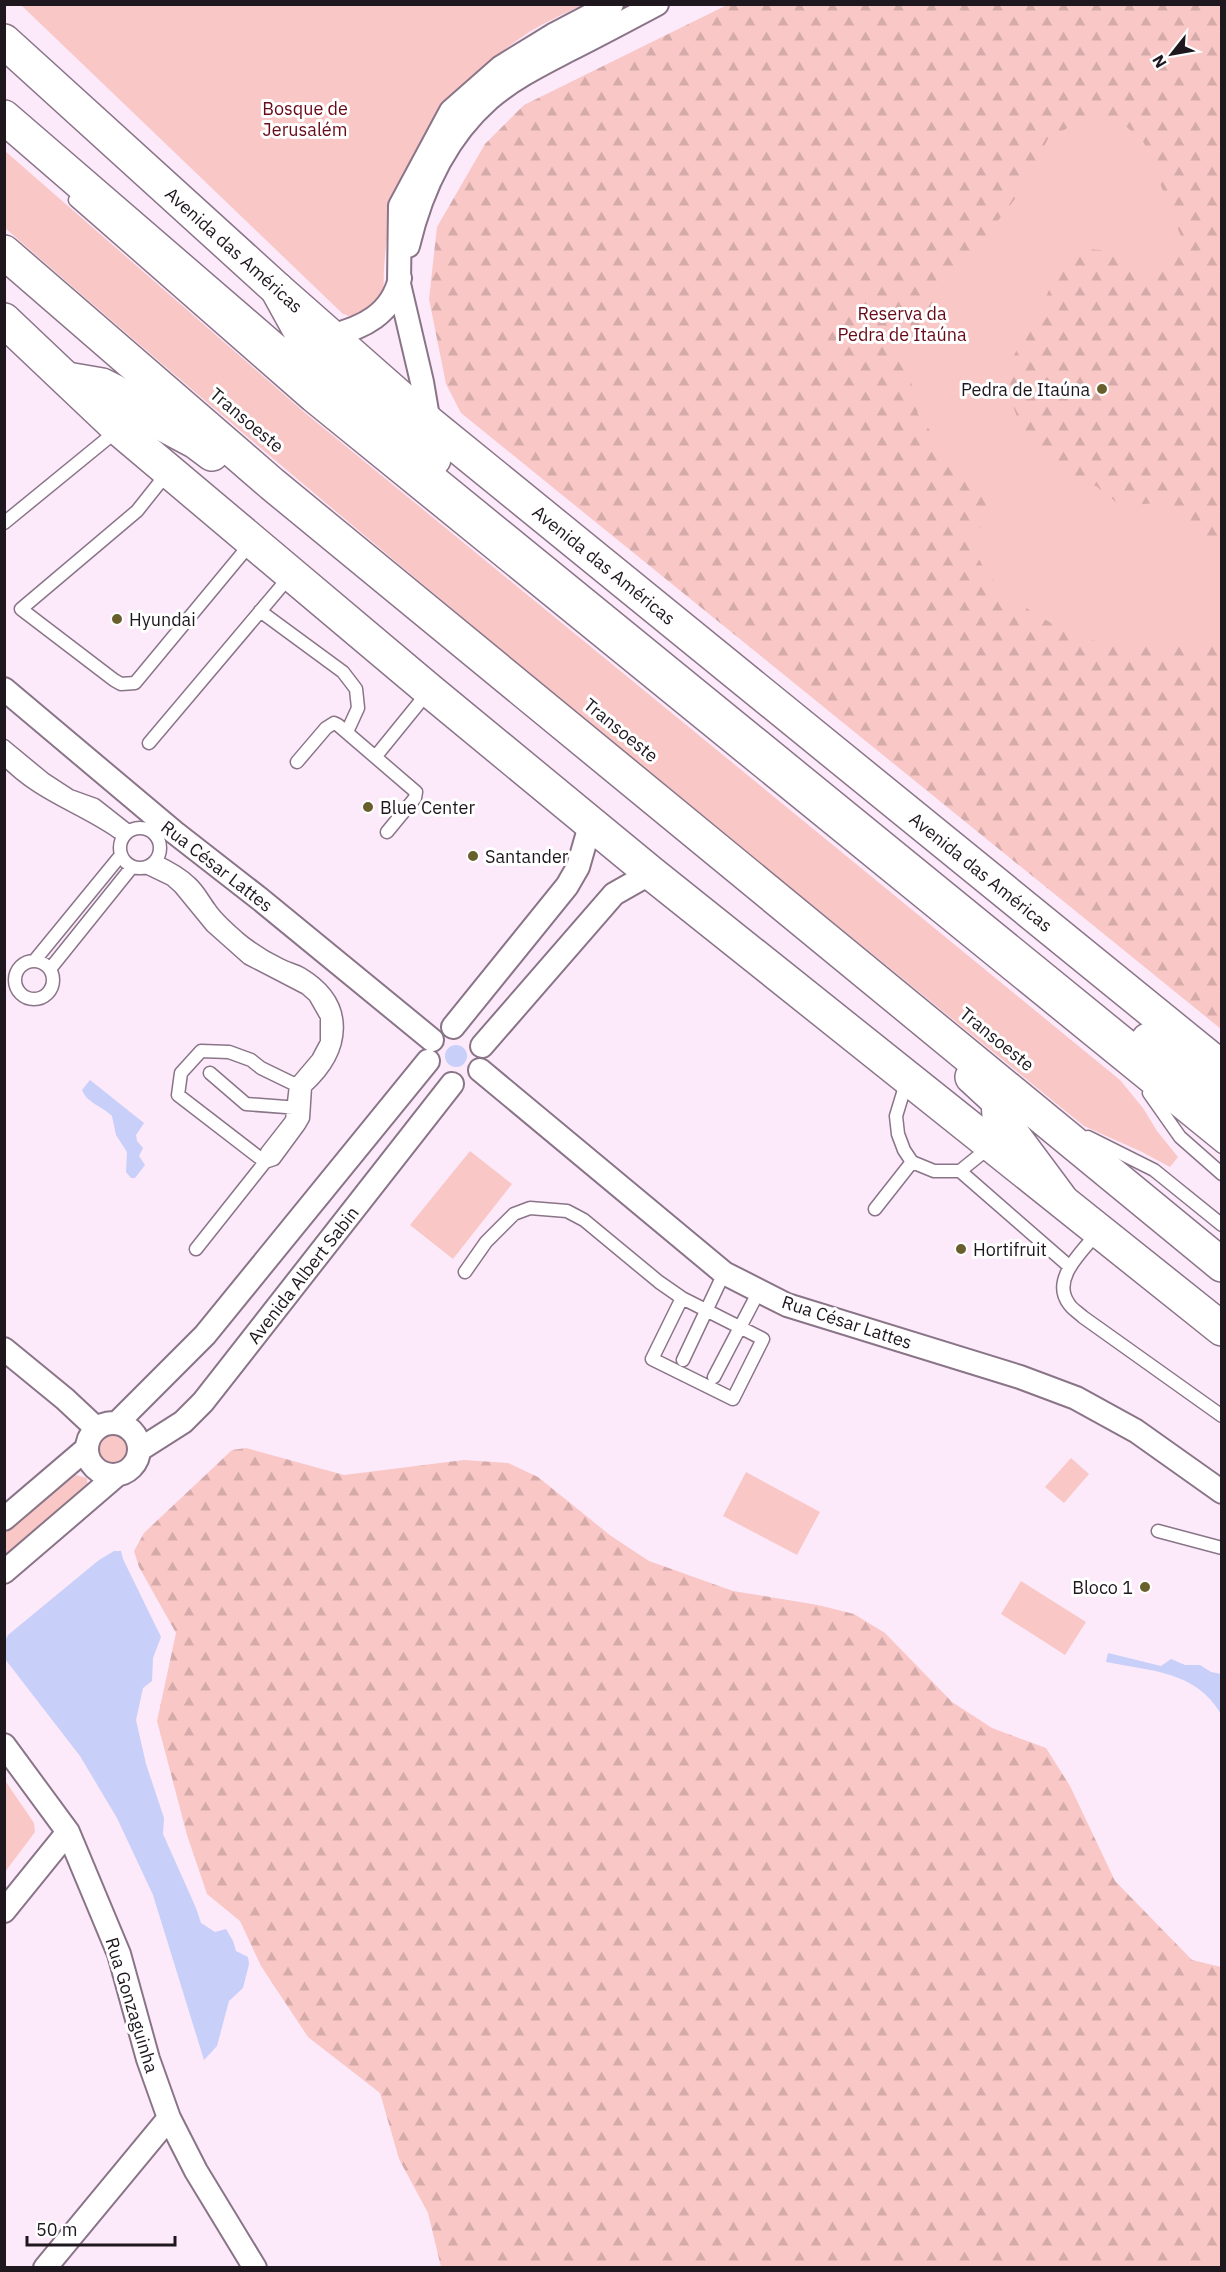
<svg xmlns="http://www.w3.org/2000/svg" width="1226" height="2272" viewBox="0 0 1226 2272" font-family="'IBM Plex Sans',sans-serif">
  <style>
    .green { fill: #f9c8c6 }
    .forest { fill: url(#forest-firs) }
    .water { fill: #c8cff8 }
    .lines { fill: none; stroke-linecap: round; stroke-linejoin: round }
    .service-casing { stroke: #8a7588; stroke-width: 15 }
    .minor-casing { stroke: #8a7588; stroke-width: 26 }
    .secondary-casing { stroke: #8a7588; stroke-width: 36 }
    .trunk-casing { stroke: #8a7588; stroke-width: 36 }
    .service { stroke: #fff; stroke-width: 12 }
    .minor { stroke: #fff; stroke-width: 22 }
    .secondary { stroke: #fff; stroke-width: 33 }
    .trunk { stroke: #fff; stroke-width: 33 }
    .poi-dot { fill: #685f2c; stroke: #fff; stroke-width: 2 }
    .labels { text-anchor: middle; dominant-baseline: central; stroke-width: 6; stroke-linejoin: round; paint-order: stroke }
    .park-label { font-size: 18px; fill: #680a18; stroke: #fff }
    .street-label { font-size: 18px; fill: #1f171e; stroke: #fff }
    .poi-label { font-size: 18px; fill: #1f171e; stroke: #fff; text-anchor: start }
  </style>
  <defs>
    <pattern id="forest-firs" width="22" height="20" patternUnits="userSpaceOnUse" patternTransform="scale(1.5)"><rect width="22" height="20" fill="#f9c8c6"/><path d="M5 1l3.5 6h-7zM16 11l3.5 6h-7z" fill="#d5abaa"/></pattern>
  </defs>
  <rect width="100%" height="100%" fill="#fce9fa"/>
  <!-- green -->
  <path class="green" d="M21,5H582C562,15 540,24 522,37C432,99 379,187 384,298L355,318L343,314Z
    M1222,12L1221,998L465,233Z
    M5,151L304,412L1120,1080L1143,1108L1157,1131L1178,1157L1170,1167L1142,1152L1084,1126C721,831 357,536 5,228Z
    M470,1151L512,1184L453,1259L410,1225Z
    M97 1449a16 16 0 1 1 32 0a16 16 0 1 1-32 0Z
    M1071,1458L1089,1474L1064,1503L1045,1487Z
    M746,1472L820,1512L797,1555L723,1516Z
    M76,1475L87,1478L88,1490L5,1561V1533Z
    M1021,1581L1086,1622L1065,1655L1001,1614Z
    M4,1779L34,1823L35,1832L5,1872Z"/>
  <!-- forest -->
  <path class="forest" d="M729,4L1221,5V555L1186,516L1156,503L1121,506L1096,486L1068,480L1046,464L1024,437L1009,394L1014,355L1034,323L1050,288L1054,272L1064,257L1085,249L1117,251L1144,274L1159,271L1173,263L1182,239L1144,143L1118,119L1089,116L1048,139L1018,195L938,298L909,343V372L918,414L961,474L976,487L988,502L990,520L973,534C975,577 1017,603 1051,623C1059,627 1067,634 1075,636C1114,648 1182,649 1221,638V1029L461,413L446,384L429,299L437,227L485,144L524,105Z
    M246,1448L344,1475L464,1460L508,1463L538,1477L611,1536L649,1561L733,1591L818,1605L854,1614L885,1633L952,1702L992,1728L1046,1748L1070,1786L1115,1881L1192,1960L1221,1967V2267H441L428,2213L399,2159L380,2093L308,2037L261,1966L240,1921L207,1894L187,1835L157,1721L176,1633L139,1567L134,1551L144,1533L232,1450Z"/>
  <!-- water -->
  <path class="water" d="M445 1056a11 11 0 1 1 22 0a11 11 0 1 1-22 0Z
    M90,1080L144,1123L136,1135L137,1141L143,1148L139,1156L145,1165L135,1178H131L126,1172L127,1152L116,1135L112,1116C102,1106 87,1103 82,1090Z
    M114,1551H121L123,1559L161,1637L153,1658L152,1681L143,1688L136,1720L146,1764L164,1818L163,1834L196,1908L201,1923L215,1932L226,1929L233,1941L236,1951L248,1957L249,1964L243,1988L229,2001L217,2046L204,2060L153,1895L117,1818L80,1756L5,1659V1641L8,1635L99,1560Z
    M1108,1653L1161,1666L1171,1659L1185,1665H1200L1211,1672L1221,1674V1714C1196,1671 1151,1671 1106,1662Z"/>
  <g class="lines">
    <defs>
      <path id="service" d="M75,200L308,404L1222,1147
        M168,472L137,511L21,609L114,680L121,684L135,683L251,543
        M4,523L119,429
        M260,611L343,672L356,689L358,708L347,732
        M149,743L290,576
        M4,746L44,779L70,796L95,805L128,831
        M376,756L428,692
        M4,758C39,795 79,805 118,832
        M297,762L326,728L334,723L338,725L416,792L415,798L387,832
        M120 848a20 20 0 1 1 40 0a20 20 0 1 1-40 0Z
        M155,861C168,867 180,873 190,883C198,890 203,900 209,908C216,919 228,929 238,938C250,948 265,958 280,965C287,969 295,970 301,974C351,1004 345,1051 305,1087L303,1118L299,1125L274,1159L265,1162
        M146,867L171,879L180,887L212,926L248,958L306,988L315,996L327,1017V1042L318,1059L296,1085L292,1120L267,1152L265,1162L196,1249
        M35,960L121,855
        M15 980a19 19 0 1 1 38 0a19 19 0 1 1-38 0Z
        M50,969L132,867
        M210,1073L246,1104L299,1108
        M907,1080L896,1116L898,1134L904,1150L912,1162L934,1171H960L991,1146
        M1149,1093L1180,1137L1222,1174
        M1088,1137L1154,1170L1222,1225
        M265,1162L178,1095L181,1073L201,1051L229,1052L251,1060L261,1068L296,1085
        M960,1171L1070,1267
        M875,1209L912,1162
        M1098,1232C1083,1251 1050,1279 1069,1304C1072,1309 1079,1313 1083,1317L1222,1416
        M465,1272L486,1242L514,1214L530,1208L567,1211L584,1220L659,1282L682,1298
        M682,1298L763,1339L733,1399L652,1359Z
        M683,1360L724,1273
        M714,1377L759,1291
        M1158,1531L1222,1548"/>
      <path id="minor" d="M408,246C421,191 446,137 489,99C512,79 540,65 567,51C597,36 627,20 657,4
        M330,336C363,328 392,314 400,278
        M429,423L422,382L399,284L400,206L451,111L501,67L553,35L612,4
        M4,689L174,832L260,899L432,1040
        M453,1027L567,886L578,867L591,822
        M482,1046L614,894L651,873
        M480,1070L724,1273L787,1305L1020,1377L1076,1398L1136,1431L1222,1492
        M4,1349L65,1399L96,1428
        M87 1449a26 26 0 1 1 52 0a26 26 0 1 1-52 0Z
        M117,1423L205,1335L428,1061
        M139,1450L183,1422L203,1402L452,1084
        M4,1519L86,1449
        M4,1572L117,1475
        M4,1745L68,1832L119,1954L148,2059L169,2118L196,2171L255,2268
        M4,1911L68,1832
        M45,2268L169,2118"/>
      <path id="secondary" d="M4,41L277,289L429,423L1222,1068
        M4,320L119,429L429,690L651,873L1222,1329"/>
      <path id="trunk" d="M4,117L319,389L1222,1125
        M4,252L272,484L1222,1265
        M277,289L299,329L313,345L389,414L434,459
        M67,379L102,385L114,391L151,418L196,442L212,454
        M1148,1040L1222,1089
        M972,1077L998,1101L999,1116L1060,1198"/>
    </defs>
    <!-- service casing -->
    <use href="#service" class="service-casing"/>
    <!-- minor casing -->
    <use href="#minor" class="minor-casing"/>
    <!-- secondary casing -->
    <use href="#secondary" class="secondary-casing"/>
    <!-- trunk casing -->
    <use href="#trunk" class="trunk-casing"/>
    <!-- service -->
    <use href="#service" class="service"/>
    <!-- minor -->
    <use href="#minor" class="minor"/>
    <!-- secondary -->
    <use href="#secondary" class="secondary"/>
    <!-- trunk -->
    <use href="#trunk" class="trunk"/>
  </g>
  <!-- markers -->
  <g class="poi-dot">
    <circle cx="1102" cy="389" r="6"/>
    <circle cx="117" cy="619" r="6"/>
    <circle cx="368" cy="807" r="6"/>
    <circle cx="473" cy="856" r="6"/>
    <circle cx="961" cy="1249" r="6"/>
    <circle cx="1145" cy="1587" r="6"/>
  </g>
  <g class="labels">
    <!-- park labels -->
    <g class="park-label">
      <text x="305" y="108">Bosque de<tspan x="305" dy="21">Jerusalém</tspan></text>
      <text x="902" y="313">Reserva da<tspan x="902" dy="21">Pedra de Itaúna</tspan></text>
    </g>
    <!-- street labels -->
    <g class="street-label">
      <text transform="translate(234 250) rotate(42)">Avenida das Américas</text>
      <text transform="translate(247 420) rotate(40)">Transoeste</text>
      <text transform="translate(604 565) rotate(39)">Avenida das Américas</text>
      <text transform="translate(621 730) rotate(39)">Transoeste</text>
      <text transform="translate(217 866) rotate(38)">Rua César Lattes</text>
      <text transform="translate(981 872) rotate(39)">Avenida das Américas</text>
      <text transform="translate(997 1039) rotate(39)">Transoeste</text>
      <text transform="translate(303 1275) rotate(-52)">Avenida Albert Sabin</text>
      <text transform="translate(847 1322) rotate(18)">Rua César Lattes</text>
      <text transform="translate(132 2005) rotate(73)">Rua Gonzaguinha</text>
    </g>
    <!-- poi labels -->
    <g class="poi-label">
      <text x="1090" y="389" text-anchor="end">Pedra de Itaúna</text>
      <text x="129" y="619">Hyundai</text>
      <text x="380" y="807">Blue Center</text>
      <text x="485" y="856">Santander</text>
      <text x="973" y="1249">Hortifruit</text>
      <text x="1133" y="1587" text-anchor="end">Bloco 1</text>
    </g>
  </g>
  <!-- border -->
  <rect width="1226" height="2272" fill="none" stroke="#1f171e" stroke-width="12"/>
  <!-- north arrow -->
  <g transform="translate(1172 54) rotate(239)" stroke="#ffffff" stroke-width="4.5" paint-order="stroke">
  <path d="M0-4.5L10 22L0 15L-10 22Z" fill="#1f171e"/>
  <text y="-9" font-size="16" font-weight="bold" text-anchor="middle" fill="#1f171e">N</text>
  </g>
  <!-- scale -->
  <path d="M27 2236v9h148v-9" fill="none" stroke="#1f171e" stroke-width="3"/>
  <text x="36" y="2236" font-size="18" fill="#1f171e" stroke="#ffffff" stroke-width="4.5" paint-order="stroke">50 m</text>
</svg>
